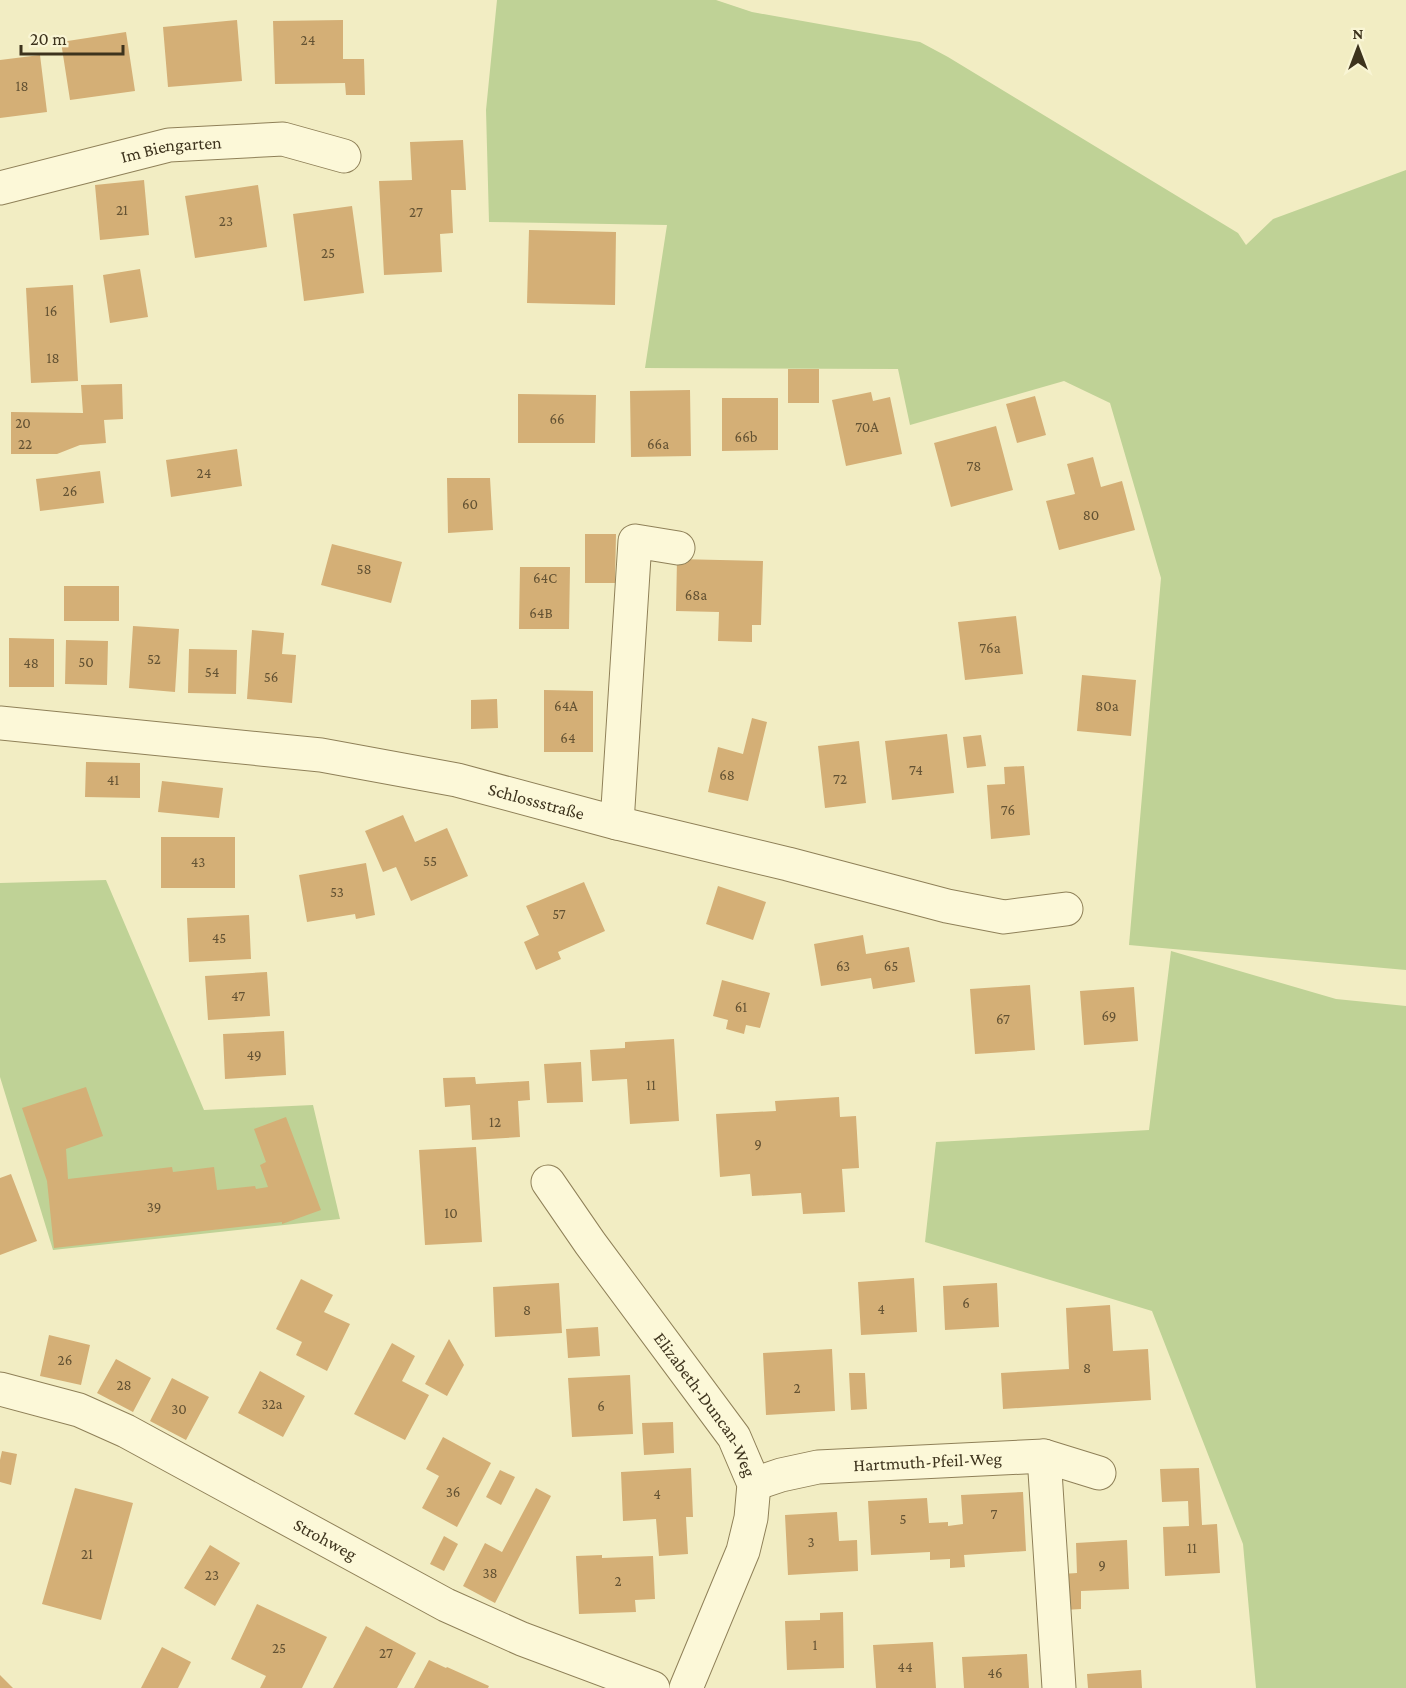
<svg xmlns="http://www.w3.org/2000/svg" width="1406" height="1688" viewBox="0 0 1406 1688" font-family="'Crimson Pro',serif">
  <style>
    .green { fill: #bfd296 }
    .building { fill: #d4af76 }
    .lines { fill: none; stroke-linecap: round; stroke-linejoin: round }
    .minor-casing { stroke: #8f8058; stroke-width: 35 }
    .minor { stroke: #fcf8d8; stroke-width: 33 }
    .labels { text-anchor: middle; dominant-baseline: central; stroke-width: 6; stroke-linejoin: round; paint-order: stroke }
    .number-label { font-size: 15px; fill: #635233 }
    .street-label { font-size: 18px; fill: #3d331d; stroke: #f9f5d4 }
  </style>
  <rect width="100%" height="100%" fill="#f2edc3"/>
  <!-- green -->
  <path class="green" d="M497,0H716L752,12L920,42L948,57L1238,233L1246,245L1273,219L1406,170V970L1129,945L1161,578L1110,403L1064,381L910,425L898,369L645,368L667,225L489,222L486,110Z
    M106,880L204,1110L313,1105L340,1219L53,1250L0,1077V883Z
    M1171,951L1336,999L1406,1006V1688H1256L1243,1544L1152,1311L925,1242L936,1142L1149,1130Z"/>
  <!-- building -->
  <path class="building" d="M237,20L242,81L168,87L163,27Z
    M343,20V59H364L365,95H346L345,83L275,84L273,21Z
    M126,32L135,91L70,100L61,42Z
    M40,55L47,112L0,118V60Z
    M463,140L466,190H451L453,233L440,234L442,272L384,275L379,181L412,180L410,142Z
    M144,180L149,235L100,240L95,185Z
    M258,185L267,247L195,258L185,196Z
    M352,206L364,293L304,301L293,214Z
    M529,230L616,232L615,305L527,303Z
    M140,269L148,317L110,323L103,275Z
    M73,285L78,381L31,383L26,288Z
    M788,369H819V403H788Z
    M122,384L123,419L104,420L106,443L80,445L57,454H11V412L83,413L81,385Z
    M690,390L691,456L631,457L630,391Z
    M871,392L873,401L890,397L902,454L846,466L832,400Z
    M518,394L596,395L595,443H518Z
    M1035,396L1046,435L1017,443L1006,404Z
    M722,398H778V450L722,451Z
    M996,426L1013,490L951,507L934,443Z
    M237,449L242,486L171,497L166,460Z
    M1093,457L1101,487L1122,481L1135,530L1059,550L1046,501L1075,494L1067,464Z
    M100,471L104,503L40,511L36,479Z
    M447,478H490L493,530L448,533Z
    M585,534H616L615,583H585Z
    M332,544L402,562L391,603L321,585Z
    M677,559L763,561L761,625H752V642L718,641L719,612L676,611Z
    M520,567H570L569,629H519Z
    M64,586H119V621H64Z
    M1016,616L1023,674L965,680L958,622Z
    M133,626L179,629L175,692L129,688Z
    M252,630L284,633L282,654L296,655L292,703L247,699Z
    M9,638L54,639V687H9Z
    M66,640L108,641L107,685L65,684Z
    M189,649L237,650L236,694L188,693Z
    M1082,675L1136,680L1131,736L1077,731Z
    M544,690L593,691V752H544Z
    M497,699L498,728L471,729V700Z
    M752,718L767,722L748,801L708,792L718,747L743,754Z
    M947,734L954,793L892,800L885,741Z
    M981,735L986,766L967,768L963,737Z
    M859,741L866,803L825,808L818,746Z
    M86,762L140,763V798L85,797Z
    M1024,766L1030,835L991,839L987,785L1005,784L1004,767Z
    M162,781L223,788L219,818L158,812Z
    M403,815L415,842L447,828L468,876L411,901L396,867L383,872L365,831Z
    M161,837H235V888H161Z
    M366,863L375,915L356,919L355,914L307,922L299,875Z
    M584,882L605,931L558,952L561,959L536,970L524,942L539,935L526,906Z
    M718,886L766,902L753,940L706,924Z
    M249,915L251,959L189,962L187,918Z
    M863,935L866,954L909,947L915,982L873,989L871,978L821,986L814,944Z
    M267,972L270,1016L208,1020L205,976Z
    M722,980L770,993L760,1028L746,1025L744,1034L726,1029L728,1020L713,1016Z
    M1030,985L1035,1050L975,1054L970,989Z
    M1134,987L1138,1041L1084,1045L1080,991Z
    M284,1031L286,1075L225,1079L223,1034Z
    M674,1039L679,1121L630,1124L627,1079L592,1081L590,1050L625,1048V1042Z
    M581,1062L583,1102L547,1103L544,1064Z
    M475,1077L476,1084L529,1081L530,1100L518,1101L520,1137L472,1140L470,1105L445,1107L443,1078Z
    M86,1087L103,1136L66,1149L68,1179L172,1167L173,1172L214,1167L217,1190L255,1186L256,1189L268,1187L260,1165L266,1162L254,1129L286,1117L321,1210L282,1224V1222L54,1248L47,1181L22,1108Z
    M839,1097L840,1117L856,1116L859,1168L842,1169L845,1212L803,1214L801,1193L752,1196L750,1174L720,1177L716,1114L776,1111L775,1101Z
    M476,1147L482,1242L425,1245L419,1150Z
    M11,1174L37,1241L0,1255V1178Z
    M914,1278L917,1332L861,1335L858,1282Z
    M301,1279L333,1295L324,1312L350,1324L327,1371L296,1355L302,1342L276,1329Z
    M559,1283L562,1333L495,1337L493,1287Z
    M997,1283L999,1327L945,1330L943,1286Z
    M1110,1305L1113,1351L1148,1349L1151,1400L1003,1409L1001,1373L1069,1369L1066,1308Z
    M598,1327L600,1356L568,1358L566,1329Z
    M49,1335L90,1345L81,1385L40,1376Z
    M449,1339L464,1365L447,1396L425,1384Z
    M392,1343L415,1356L402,1381L429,1395L405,1440L354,1414Z
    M832,1349L835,1411L766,1415L763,1353Z
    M116,1359L151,1378L133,1412L97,1393Z
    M260,1371L305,1396L283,1437L238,1413Z
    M849,1373H865L867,1409L851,1410Z
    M630,1375L633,1434L572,1437L568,1378Z
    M172,1378L209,1397L186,1440L150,1421Z
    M673,1422L674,1453L644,1455L642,1423Z
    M443,1437L491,1463L457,1527L422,1508L439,1476L426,1469Z
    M2,1451L17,1454L11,1485L0,1482V1460Z
    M691,1468L693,1517H686L688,1554L659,1556L656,1519L623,1521L621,1472Z
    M1199,1468L1202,1525L1217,1524L1220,1573L1165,1576L1163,1527L1189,1526L1188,1501L1162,1502L1160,1469Z
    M500,1470L515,1477L501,1505L486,1497Z
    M75,1488L133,1503L101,1620L42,1604Z
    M536,1488L551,1496L495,1603L463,1586L485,1543L502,1552Z
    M1023,1492L1026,1551L964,1555L965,1567L950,1568V1559L930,1560V1552L871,1555L868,1501L927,1498L929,1523L948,1522V1526L963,1524L961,1495Z
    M837,1512L839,1541L857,1540L858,1571L788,1575L785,1515Z
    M444,1536L458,1544L444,1571L430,1564Z
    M1127,1540L1129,1589L1081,1591V1609L1064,1610L1062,1574L1077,1573L1076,1543Z
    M210,1545L240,1563L215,1606L184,1588Z
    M602,1555V1558L653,1556L655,1599L635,1600L636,1612L579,1614L576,1556Z
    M257,1604L327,1637L302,1688H260L266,1676L231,1659Z
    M843,1612L844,1668L787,1670L785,1621L820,1620V1613Z
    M366,1626L416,1653L397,1688H333Z
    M933,1642L936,1688H876L873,1645Z
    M162,1647L191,1662L178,1688H141Z
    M1027,1654L1029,1688H964L962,1657Z
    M429,1660L446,1668L447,1667L489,1686L488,1688H414Z
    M1141,1670L1142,1688H1088L1087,1674Z
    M0,1675L13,1688H0Z"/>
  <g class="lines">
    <defs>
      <g id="minor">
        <path id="s1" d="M0,188L169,145L283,139L344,156"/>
        <path id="s2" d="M0,723L321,755L457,780L617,823L788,864L947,906L1004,917L1066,909"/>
        <path d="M617,823L635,541L678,548"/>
        <path id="s3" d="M548,1182L590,1243L734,1437L754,1484L751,1518L743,1551L686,1688"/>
        <path id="s4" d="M0,1389L79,1410L126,1431L446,1605L522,1639L653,1688"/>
        <path d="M1044,1456L1059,1688"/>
        <path id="s5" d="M754,1484L781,1475L818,1467L1044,1456L1099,1473"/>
      </g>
    </defs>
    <!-- minor casing -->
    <use href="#minor" class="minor-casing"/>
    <!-- minor -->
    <use href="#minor" class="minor"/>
  </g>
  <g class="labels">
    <!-- number labels -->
    <g class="number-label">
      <text x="308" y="40">24</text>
      <text x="22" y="86">18</text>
      <text x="122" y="210">21</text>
      <text x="416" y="212">27</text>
      <text x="226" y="221">23</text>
      <text x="328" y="253">25</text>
      <text x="51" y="311">16</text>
      <text x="53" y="358">18</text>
      <text x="557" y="419">66</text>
      <text x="23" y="423">20</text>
      <text x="867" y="427">70A</text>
      <text x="746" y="437">66b</text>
      <text x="25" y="444">22</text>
      <text x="658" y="444">66a</text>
      <text x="974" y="466">78</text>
      <text x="204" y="473">24</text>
      <text x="70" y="491">26</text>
      <text x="470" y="504">60</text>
      <text x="1091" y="515">80</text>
      <text x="364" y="569">58</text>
      <text x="545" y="578">64C</text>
      <text x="696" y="595">68a</text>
      <text x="541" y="613">64B</text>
      <text x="990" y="648">76a</text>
      <text x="154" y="659">52</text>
      <text x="86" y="662">50</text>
      <text x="31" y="663">48</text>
      <text x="212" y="672">54</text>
      <text x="271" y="677">56</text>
      <text x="566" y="706">64A</text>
      <text x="1107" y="706">80a</text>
      <text x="568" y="738">64</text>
      <text x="916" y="770">74</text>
      <text x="727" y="775">68</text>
      <text x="840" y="779">72</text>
      <text x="113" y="780">41</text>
      <text x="1008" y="810">76</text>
      <text x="430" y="861">55</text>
      <text x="198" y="862">43</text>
      <text x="337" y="892">53</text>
      <text x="559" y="914">57</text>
      <text x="219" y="938">45</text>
      <text x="843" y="966">63</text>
      <text x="891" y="966">65</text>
      <text x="238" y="996">47</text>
      <text x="741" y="1007">61</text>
      <text x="1109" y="1016">69</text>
      <text x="1003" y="1019">67</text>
      <text x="254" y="1055">49</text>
      <text x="651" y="1085">11</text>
      <text x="495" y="1122">12</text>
      <text x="758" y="1144">9</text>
      <text x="154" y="1207">39</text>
      <text x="451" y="1213">10</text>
      <text x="966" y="1303">6</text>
      <text x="881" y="1309">4</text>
      <text x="527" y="1310">8</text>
      <text x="65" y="1360">26</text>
      <text x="1087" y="1368">8</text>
      <text x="124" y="1385">28</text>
      <text x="797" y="1388">2</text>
      <text x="272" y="1404">32a</text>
      <text x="601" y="1406">6</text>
      <text x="179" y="1409">30</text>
      <text x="453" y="1492">36</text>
      <text x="657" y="1494">4</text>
      <text x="994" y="1514">7</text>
      <text x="903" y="1519">5</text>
      <text x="811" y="1542">3</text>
      <text x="1192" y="1548">11</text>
      <text x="87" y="1554">21</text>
      <text x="1102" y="1565">9</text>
      <text x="490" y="1573">38</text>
      <text x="212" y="1575">23</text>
      <text x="618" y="1581">2</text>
      <text x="815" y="1645">1</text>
      <text x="279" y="1648">25</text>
      <text x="386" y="1653">27</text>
      <text x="905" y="1667">44</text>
      <text x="995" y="1673">46</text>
    </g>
    <!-- street labels -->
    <g class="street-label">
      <text stroke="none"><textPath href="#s1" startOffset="176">Im Biengarten</textPath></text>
      <text stroke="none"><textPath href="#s2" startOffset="543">Schlossstraße</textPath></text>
      <text stroke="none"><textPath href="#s3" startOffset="273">Elizabeth-Duncan-Weg</textPath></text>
      <text stroke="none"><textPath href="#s5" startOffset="176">Hartmuth-Pfeil-Weg</textPath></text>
      <text stroke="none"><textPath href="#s4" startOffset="360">Strohweg</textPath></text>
    </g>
  </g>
  <!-- north arrow -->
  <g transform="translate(1358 48)" stroke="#f9f5d4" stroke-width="4.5" paint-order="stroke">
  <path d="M0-4.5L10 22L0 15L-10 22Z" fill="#3d331d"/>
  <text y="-9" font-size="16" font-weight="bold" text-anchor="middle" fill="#3d331d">N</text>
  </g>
  <!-- scale -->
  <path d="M21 45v9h102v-9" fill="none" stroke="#3d331d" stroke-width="3"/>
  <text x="30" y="45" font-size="18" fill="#3d331d" stroke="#f9f5d4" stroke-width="4.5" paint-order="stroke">20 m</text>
</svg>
